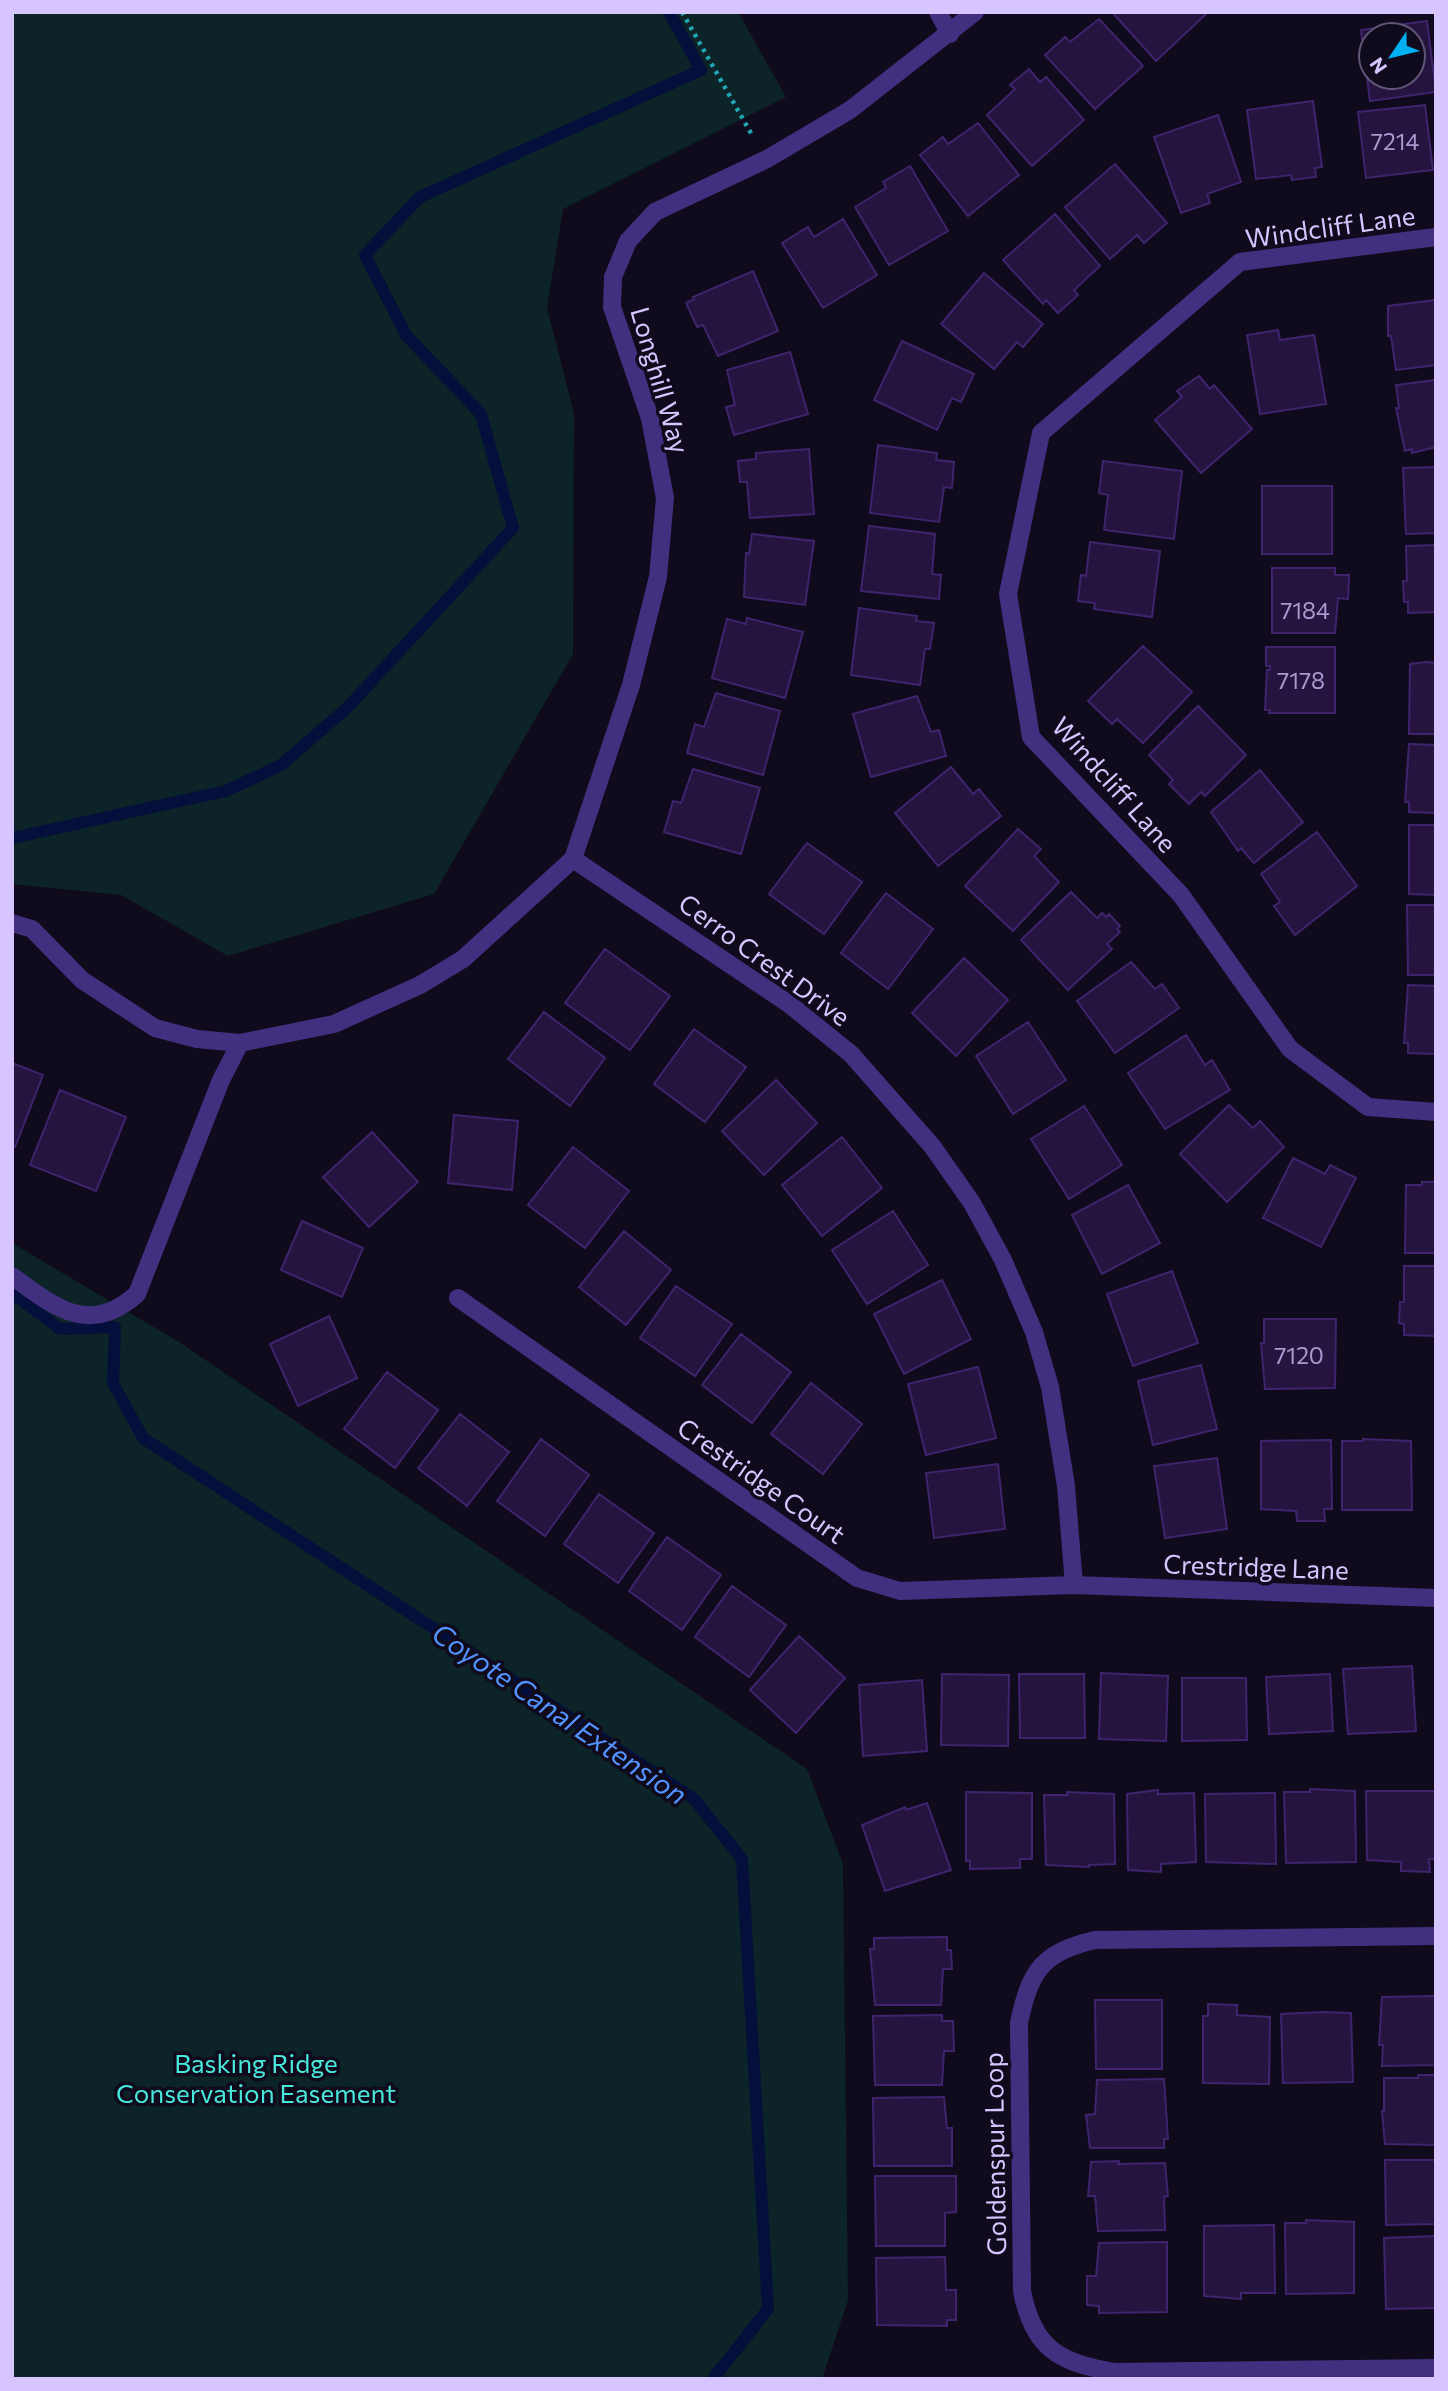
<svg xmlns="http://www.w3.org/2000/svg" width="1448" height="2391" viewBox="0 0 1448 2391" font-family="Commissioner,sans-serif">
  <style>
    .green { fill: #0c2327 }
    .lines { fill: none; stroke-linecap: round; stroke-linejoin: round }
    .stream { stroke: #050f3b; stroke-width: 12 }
    .building { fill: #24143f; stroke: #3f246d; stroke-width: 2; fill-rule: evenodd }
    .path { stroke: #22a6b6; stroke-width: 4.5; stroke-dasharray: 3.5 5; stroke-linecap: butt }
    .service { stroke: #413080; stroke-width: 18 }
    .minor { stroke: #413080; stroke-width: 18 }
    .labels { text-anchor: middle; dominant-baseline: central; stroke-width: 7; stroke-linejoin: round; paint-order: stroke }
    .number-label { font-size: 23px; fill: #aa99cf }
    .street-label { font-size: 26px; fill: #d6c5ff; stroke: #100a1d }
    .park-label { font-size: 26px; fill: #48e8db; stroke: #100a1d }
    .water-label { font-size: 28px; font-style: italic; fill: #5393ff; stroke: #100a1d }
  </style>
  <rect width="100%" height="100%" fill="#100a1d"/>
  <!-- green -->
  <path class="green" d="M12,12H738L786,97L563,209L547,308L574,414L573,654L434,894L228,956L121,895L12,884Z
    M12,1243L179,1342L807,1769L843,1864L848,2300L822,2379H12Z"/>
  <g class="lines">
    <!-- stream -->
    <path class="stream" d="M12,838L226,791L281,765L347,708L513,528L481,414L406,335L365,255L420,197L701,70L669,12
      M12,1293L60,1329L115,1327L113,1383L143,1438L694,1799L742,1859L768,2309L713,2379"/>
  </g>
  <!-- building -->
  <path class="building" d="M1112,12H1205L1206,14L1156,61Z
    M1099,19L1143,66L1095,109L1045,55L1065,37L1070,42Z
    M1427,21L1436,92L1370,101L1361,30ZM1371,35H1413V77H1371Z
    M1029,69L1040,82L1046,77L1084,120L1032,166L987,115L1015,89L1010,85Z
    M1313,101L1322,167L1315,168L1316,177L1292,180L1291,175L1256,179L1247,110Z
    M1425,105L1433,170L1366,178L1358,112Z
    M1218,115L1241,182L1207,194L1210,203L1181,213L1154,137Z
    M978,123L1019,175L968,216L920,155L943,137L948,144Z
    M1115,164L1167,223L1144,243L1137,235L1110,259L1065,207Z
    M910,166L948,231L889,265L855,207L886,188L883,182Z
    M1055,214L1100,266L1074,290L1078,295L1058,313L1046,300L1043,304L1003,260Z
    M843,219L877,275L823,308L782,243L808,227L814,237Z
    M753,271L778,331L718,356L703,325L697,327L686,303L694,299L693,297Z
    M984,273L1043,324L1023,347L1017,342L994,369L941,324Z
    M1436,300V365L1396,370L1391,336H1388V306Z
    M1278,330L1280,340L1314,335L1326,404L1260,414L1247,335Z
    M902,341L974,374L961,402L952,398L937,430L874,400Z
    M790,352L808,414L734,435L726,407L735,405L727,370Z
    M1199,376L1210,389L1214,385L1252,429L1201,473L1155,420L1182,397L1177,391Z
    M1436,380V447L1412,453V449L1405,451L1396,408H1399L1396,385Z
    M878,445L937,453L936,460L954,462L952,488L944,487L939,522L870,513Z
    M809,449L814,514L750,518L747,482H740L738,461L756,459V453Z
    M1103,461L1182,471L1174,539L1104,530L1108,495L1099,493Z
    M1436,467V533L1406,534L1403,468Z
    M1262,486H1332V554H1262Z
    M869,526L935,534L932,574L941,575L939,599L861,591Z
    M752,534L814,541L805,605L744,597L746,553L749,554Z
    M1090,542L1160,551L1152,617L1094,609L1095,603L1078,601L1081,575L1086,576Z
    M1436,545V612L1408,613V602H1404L1403,581H1407L1406,546Z
    M1272,568H1335V575H1349L1348,599L1338,598L1335,633H1272Z
    M859,608L917,616L916,621L934,623L930,649H925L920,685L851,675Z
    M747,618L803,632L785,698L712,678L727,619L746,624Z
    M1143,646L1192,692L1143,743L1117,719L1112,724L1088,701Z
    M1266,647H1335V713H1269L1270,710H1265L1267,670H1270V666H1266Z
    M1426,662L1436,663V734H1409L1410,664Z
    M716,693L780,711L763,775L687,753L695,724L704,727Z
    M917,696L931,732L939,730L946,756L871,777L853,714Z
    M1198,706L1246,755L1205,796L1201,792L1189,804L1169,784L1173,780L1149,755Z
    M1409,744L1436,745V813L1409,812V802H1405Z
    M951,767L973,794L979,789L1001,816L938,866L895,813Z
    M693,769L760,788L741,854L664,832L673,801L681,803Z
    M1260,770L1303,822L1254,863L1241,848L1238,851L1211,812Z
    M1409,825H1436V895L1409,894Z
    M1018,829L1041,849L1034,856L1059,882L1013,931L965,886Z
    M1317,832L1357,886L1295,935L1274,906L1280,902L1261,874Z
    M807,843L862,882L824,934L769,894Z
    M1071,892L1097,918L1102,913L1106,917L1109,914L1120,926L1117,929L1120,932L1107,944L1112,949L1068,990L1021,940Z
    M886,893L933,929L888,989L841,953Z
    M1407,905H1436V975H1408Z
    M605,949L670,996L630,1050L565,1003Z
    M964,958L1008,1000L956,1056L912,1013Z
    M1131,962L1155,989L1162,984L1179,1008L1115,1053L1077,1001Z
    M1408,985L1436,986V1054L1408,1053V1043H1404Z
    M544,1012L605,1058L570,1106L508,1059Z
    M1028,1022L1066,1080L1013,1114L976,1056Z
    M694,1029L746,1067L705,1122L654,1084Z
    M1186,1035L1205,1065L1212,1060L1230,1090L1165,1129L1128,1073Z
    M12,1063L43,1075L15,1147L12,1146Z
    M776,1080L817,1123L764,1175L722,1131Z
    M60,1090L126,1117L96,1191L30,1165Z
    M1229,1105L1253,1128L1260,1121L1284,1147L1227,1202L1180,1154Z
    M1084,1106L1122,1165L1069,1199L1031,1139Z
    M454,1115L518,1121L512,1190L448,1183Z
    M372,1132L418,1182L369,1227L323,1177Z
    M842,1137L882,1188L822,1236L782,1185Z
    M573,1147L629,1191L585,1248L528,1205Z
    M1293,1158L1325,1174L1330,1165L1356,1178L1321,1247L1263,1218Z
    M1422,1182H1436V1253H1405L1406,1185H1422Z
    M1128,1185L1160,1243L1102,1274L1072,1215Z
    M893,1211L928,1265L867,1304L832,1250Z
    M302,1221L363,1248L342,1297L281,1270Z
    M624,1231L671,1270L626,1325L579,1287Z
    M1404,1266H1436V1336L1404,1335V1324L1399,1323L1400,1302H1404Z
    M1172,1271L1198,1343L1133,1366L1107,1294Z
    M942,1280L971,1339L904,1374L874,1314Z
    M676,1286L732,1324L695,1376L640,1338Z
    M329,1316L357,1378L298,1406L270,1344Z
    M1264,1319H1336L1335,1388L1265,1389L1261,1343H1264Z
    M741,1334L791,1372L752,1423L702,1385Z
    M1201,1365L1217,1429L1153,1445L1138,1381Z
    M978,1367L996,1438L926,1455L908,1384Z
    M387,1372L438,1410L395,1468L344,1429Z
    M811,1383L862,1424L823,1474L771,1434Z
    M460,1414L509,1452L467,1506L418,1468Z
    M541,1439L589,1475L545,1536L497,1501Z
    M1363,1439L1411,1441L1412,1510H1342V1441H1363Z
    M1331,1440L1332,1509H1324L1325,1521H1297L1296,1511L1261,1509V1441Z
    M1217,1458L1227,1529L1165,1538L1154,1466Z
    M998,1464L1005,1529L934,1538L926,1473Z
    M599,1494L654,1533L618,1583L564,1544Z
    M667,1537L721,1575L682,1630L629,1591Z
    M732,1586L786,1625L749,1677L695,1637Z
    M799,1636L845,1678L796,1733L750,1690Z
    M1412,1666L1416,1731L1348,1734L1343,1669Z
    M1101,1673L1168,1676L1166,1741L1099,1739Z
    M942,1674L1009,1675L1008,1746L941,1745Z
    M1019,1674H1084L1085,1738H1020Z
    M1330,1674L1333,1731L1269,1734L1266,1677Z
    M1182,1678H1246L1247,1740L1182,1741Z
    M922,1680L927,1751L863,1756L859,1685Z
    M1310,1789L1355,1791L1356,1862L1286,1863L1284,1792H1310Z
    M1158,1790V1794L1194,1793L1196,1862L1161,1864V1872L1128,1870L1127,1794Z
    M1366,1791H1435L1436,1859H1429L1430,1872L1401,1871V1862L1367,1860Z
    M966,1792L1032,1793V1859H1020V1868L970,1869V1861H966Z
    M1067,1792L1114,1794L1115,1864L1089,1865V1867L1046,1865L1044,1795H1068Z
    M1275,1793L1276,1864L1206,1862L1205,1794Z
    M927,1803L951,1870L885,1891L862,1825L905,1807L906,1810Z
    M947,1937V1950H951L952,1969H943L941,2005H875L870,1949H874V1938Z
    M1436,1996V2065L1382,2066L1383,2045H1379L1382,1997Z
    M1095,2000H1162V2069H1096Z
    M1208,2004L1237,2005V2015L1270,2017L1269,2084L1203,2083V2016H1208Z
    M1324,2012L1351,2013L1353,2082L1283,2083L1281,2014Z
    M942,2015V2021H953L954,2051H944L942,2085H875L873,2016Z
    M1418,2075H1436V2145L1385,2144L1382,2111H1384V2078H1418Z
    M1164,2079L1168,2139H1164V2148H1090L1086,2115L1095,2114L1097,2080Z
    M944,2097L947,2128H952V2166H874L873,2098Z
    M1385,2160H1436V2224L1386,2225Z
    M1119,2161L1118,2164L1165,2163L1168,2196L1164,2197L1165,2230L1098,2231L1095,2196H1088L1091,2162Z
    M875,2176H956V2212L945,2213V2246H876Z
    M1306,2220L1354,2222V2293L1286,2294L1285,2223H1306Z
    M1274,2225L1275,2293H1241V2299L1204,2296V2226Z
    M1436,2236V2308L1386,2309L1384,2238Z
    M1167,2242V2312L1099,2313V2306L1087,2305V2276H1096L1099,2243Z
    M945,2257L946,2290H956V2320H947V2326L877,2325L876,2258Z"/>
  <g class="lines">
    <!-- path -->
    <path class="path" d="M682,12L752,135"/>
    <!-- service -->
    <path class="service" d="M12,923L32,929L82,980
      M12,1276C55,1308 90,1336 137,1294L221,1080L240,1043"/>
    <!-- minor -->
    <path class="minor" d="M938,12L950,34
      M1436,237L1240,262L1041,433L1008,594L1031,737L1181,895L1290,1049L1368,1107L1436,1112
      M573,859L789,1004L851,1054L932,1146L972,1203L1003,1260L1034,1332L1050,1387L1066,1486L1074,1585
      M82,980L155,1028L197,1039L240,1043L334,1024L420,985L463,959L573,859L631,685L658,577L665,498L650,418L612,307L613,277L628,241L655,212L767,159L850,110L975,12
      M458,1298L857,1578L900,1591L1074,1585L1436,1598
      M1436,1936L1095,1940C1042,1952 1030,1971 1019,2023L1022,2291C1033,2348 1059,2363 1114,2372L1436,2368"/>
  </g>
  <g class="labels">
    <!-- number labels -->
    <g class="number-label">
      <text x="1395" y="141">7214</text>
      <text x="1305" y="610">7184</text>
      <text x="1301" y="680">7178</text>
      <text x="1299" y="1355">7120</text>
    </g>
    <!-- street labels -->
    <g class="street-label">
      <text transform="translate(1330 226) rotate(-8)">Windcliff Lane</text>
      <text transform="translate(661 380) rotate(74)">Longhill Way</text>
      <text transform="translate(1115 784) rotate(48)">Windcliff Lane</text>
      <text transform="translate(765 959) rotate(36)">Cerro Crest Drive</text>
      <text transform="translate(762 1480) rotate(35)">Crestridge Court</text>
      <text transform="translate(1256 1566) rotate(2)">Crestridge Lane</text>
      <text transform="translate(994 2154) rotate(-91)">Goldenspur Loop</text>
    </g>
    <!-- park labels -->
    <g class="park-label">
      <text x="256" y="2062">Basking Ridge<tspan x="256" dy="30">Conservation Easement</tspan></text>
    </g>
    <!-- water labels -->
    <g class="water-label">
      <text transform="translate(560 1713) rotate(34)">Coyote Canal Extension</text>
    </g>
  </g>
  <!-- border -->
  <rect width="1448" height="2391" fill="none" stroke="#d6c5ff" stroke-width="28"/>
  <!-- north arrow -->
  <g transform="translate(1392 56) rotate(235)"><circle r="33" fill="#100a1d" stroke="#5f5577" stroke-width="2"/>
  <path d="M0-5L12 26L0 18L-12 26Z" fill="#00b0f0"/>
  <text y="-10" font-size="19" font-weight="bold" text-anchor="middle" fill="#d6c5ff">N</text>
  </g>
</svg>
